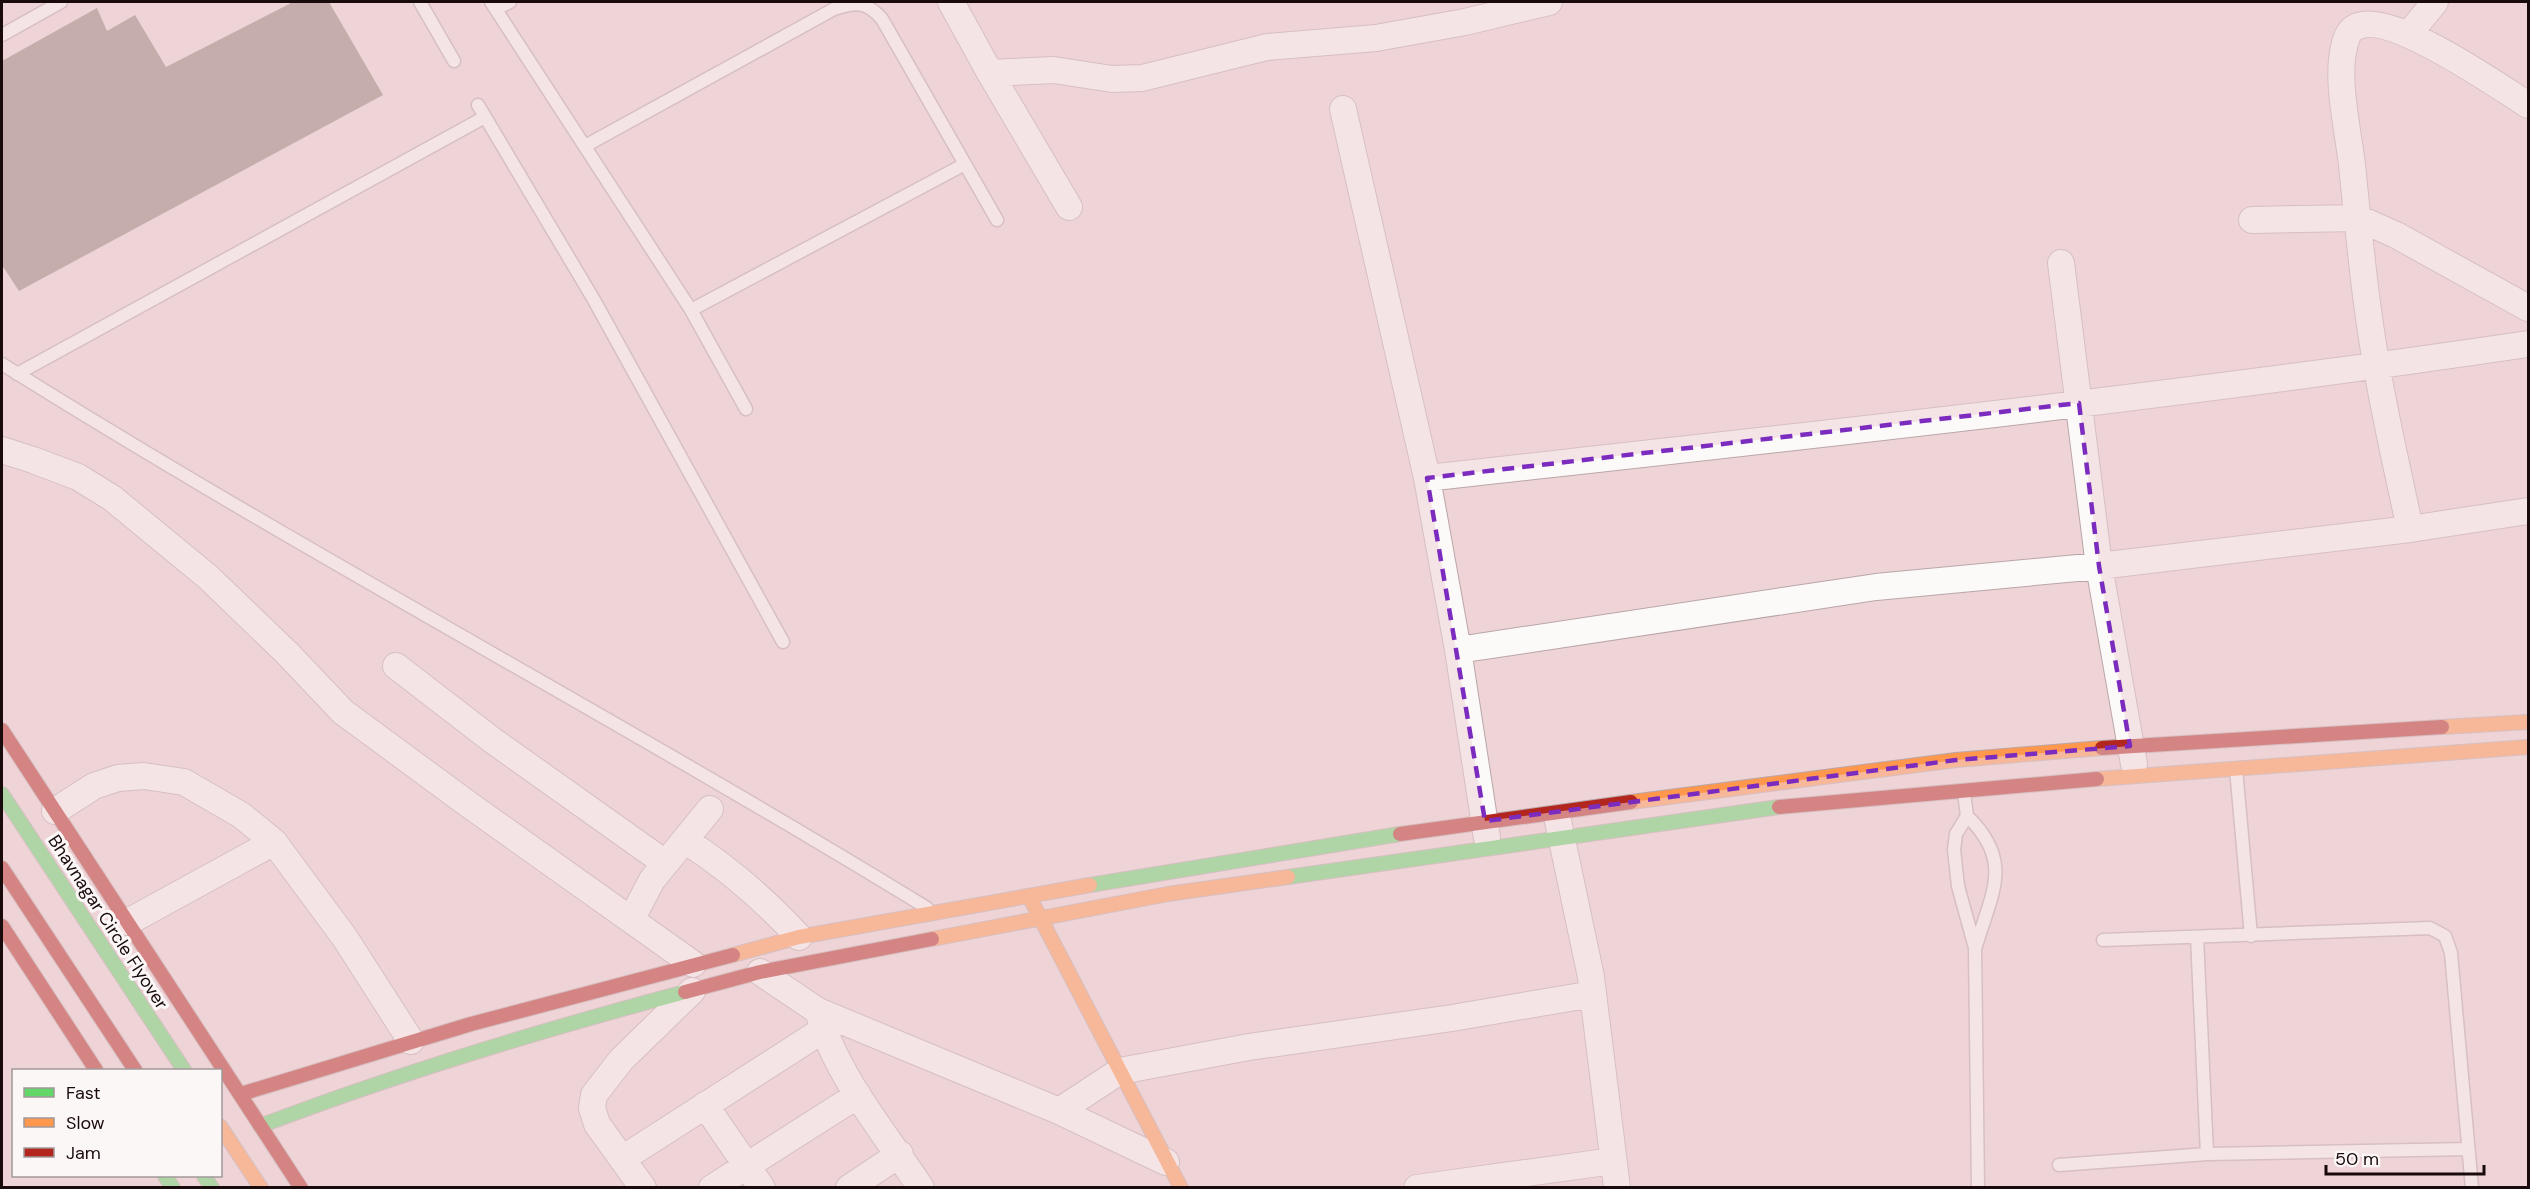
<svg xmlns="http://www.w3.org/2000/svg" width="2530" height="1189" viewBox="0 0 2530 1189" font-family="'DM Sans',sans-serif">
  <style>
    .building { fill: #907e76 }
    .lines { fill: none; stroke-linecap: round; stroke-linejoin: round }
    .lane-casing { stroke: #baa6a8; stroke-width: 15 }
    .street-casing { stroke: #baa6a8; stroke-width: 28 }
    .fast-casing { stroke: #baa6a8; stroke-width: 16 }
    .slow-casing { stroke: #baa6a8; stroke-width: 16 }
    .jam-casing { stroke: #baa6a8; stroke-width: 16 }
    .lane { stroke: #fcf9f9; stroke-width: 12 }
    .street { stroke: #fcf9f9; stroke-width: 26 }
    .fast { stroke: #63d668; stroke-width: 14 }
    .slow { stroke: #ff974d; stroke-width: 14 }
    .jam { stroke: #b3261e; stroke-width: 14 }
    .marked { fill: none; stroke: #7b2cbf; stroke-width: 4.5; stroke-dasharray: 12 8; stroke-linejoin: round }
    .labels { text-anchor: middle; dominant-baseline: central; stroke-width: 6; stroke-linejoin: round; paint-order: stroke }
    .street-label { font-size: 18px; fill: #190a0c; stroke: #fcf7f7 }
  </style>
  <rect width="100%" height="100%" fill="#eed4d7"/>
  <!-- building -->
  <path class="building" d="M293,2H329L383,95L19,291L2,265V61L97,8L107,31L135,15L166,67Z"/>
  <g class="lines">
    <defs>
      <path id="lane" d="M420,2L454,61
        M491,2L691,310L746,409
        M496,9L510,2
        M2,35L61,2
        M478,105L594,300L783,642
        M585,146L834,9C857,2 866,1 882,19L997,220
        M691,310L965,164
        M2,364C305,554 622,721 927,908
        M17,374L485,117
        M2236,769L2251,936
        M1964,793L1967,816L1956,834L1954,850L1958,886L1975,948L1978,1188
        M1967,816C2014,861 1992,892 1976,946
        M2197,937L2207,1154
        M2103,940L2430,928L2445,936L2451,953L2472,1188
        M2059,1165L2207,1154L2468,1149"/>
      <path id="street" d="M951,2L990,73L1069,207
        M2408,35L2435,2
        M990,73L1054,70L1112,79L1142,78L1267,47L1376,38L1465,22L1549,2
        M1343,109L1427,478L1458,650L1487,838
        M2252,220L2358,218L2396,235L2528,308
        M2061,263L2099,566L2134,764
        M2,450L33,460L78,477L112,498L208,577L287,653L343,712L468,804L693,964
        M1427,478C1795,437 2163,398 2528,344
        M2410,529C2399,476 2386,422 2377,368C2365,302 2359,233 2352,165C2348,129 2335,78 2345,43C2347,35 2350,29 2358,26C2392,12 2497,85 2528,105
        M1458,650L1876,587L2099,566L2410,529L2528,511
        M396,666L492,740L665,863
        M55,811L94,786L118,778L144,776L184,782L241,815L274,842L345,938L411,1041
        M1558,821L1591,977L1617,1188
        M686,841C728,868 765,900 799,937
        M632,918L652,880L710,809
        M128,922L274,842
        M760,972L818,1011L1059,1111L1166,1162
        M819,1014C835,1074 887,1136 921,1188
        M705,1105L762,1188
        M1059,1111L1120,1071L1249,1047L1452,1018L1593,994
        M622,1159L823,1030
        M643,1188L597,1124L592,1108L594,1095L621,1060L692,991
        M712,1188L858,1095
        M849,1188L900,1154
        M1417,1188L1613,1161"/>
      <path id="fast" d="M2,794L184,1070
        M1288,877L1779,807
        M1090,885L1400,834
        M260,1126C399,1073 542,1030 685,992
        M165,1176L173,1188
        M204,1176L212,1188"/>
      <path id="slow" d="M2442,727L2528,722
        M2097,779L2528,747
        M1631,802L1956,760L2102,748
        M1031,900L1181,1188
        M932,939L1168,894L1288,877
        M733,955L799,937L1090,885
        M220,1126L261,1188"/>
      <path id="jam" d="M2,730L301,1188
        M2102,748L2442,727
        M1779,807L2097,779
        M1400,834L1631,802
        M2,868L135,1070
        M2,926L96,1070
        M685,992L760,972L932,939
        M241,1094L471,1024L733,955"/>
    </defs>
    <!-- lane casing -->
    <use href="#lane" class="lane-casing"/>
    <!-- street casing -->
    <use href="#street" class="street-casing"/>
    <!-- fast casing -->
    <use href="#fast" class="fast-casing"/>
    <!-- slow casing -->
    <use href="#slow" class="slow-casing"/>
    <!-- jam casing -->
    <use href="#jam" class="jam-casing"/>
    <!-- lane -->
    <use href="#lane" class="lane"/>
    <!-- street -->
    <use href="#street" class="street"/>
    <!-- fast -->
    <use href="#fast" class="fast"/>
    <!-- slow -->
    <use href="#slow" class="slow"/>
    <!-- jam -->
    <use href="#jam" class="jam"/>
  </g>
  <!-- marked area -->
  <path d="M0 0H2530V1189H0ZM2079,403L2099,566L2130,746L1956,760L1485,821L1427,478Z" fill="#eed4d7" fill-opacity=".55" fill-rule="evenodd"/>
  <path class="marked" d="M2079,403L2099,566L2130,746L1956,760L1485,821L1427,478Z"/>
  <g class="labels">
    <!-- street labels -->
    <g class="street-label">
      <text transform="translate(108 922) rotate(57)">Bhavnagar Circle Flyover</text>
    </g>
  </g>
  <!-- border -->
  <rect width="2530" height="1189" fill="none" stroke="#190a0c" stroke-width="6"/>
  <!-- legend -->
  <rect x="12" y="1069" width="210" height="108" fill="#fcf7f7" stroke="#a19899" stroke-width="1.5"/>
  <rect x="24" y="1088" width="30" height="9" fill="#63d668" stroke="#a19899" stroke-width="1.5"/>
  <text x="66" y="1099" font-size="18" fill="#190a0c">Fast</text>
  <rect x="24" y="1118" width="30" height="9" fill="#ff974d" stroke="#a19899" stroke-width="1.5"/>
  <text x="66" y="1129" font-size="18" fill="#190a0c">Slow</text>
  <rect x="24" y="1148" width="30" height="9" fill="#b3261e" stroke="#a19899" stroke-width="1.5"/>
  <text x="66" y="1159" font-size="18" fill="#190a0c">Jam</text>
  <!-- scale -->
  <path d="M2326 1165v9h158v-9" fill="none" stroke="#190a0c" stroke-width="3"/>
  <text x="2335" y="1165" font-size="18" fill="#190a0c" stroke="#fcf7f7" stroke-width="4.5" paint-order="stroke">50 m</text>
</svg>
